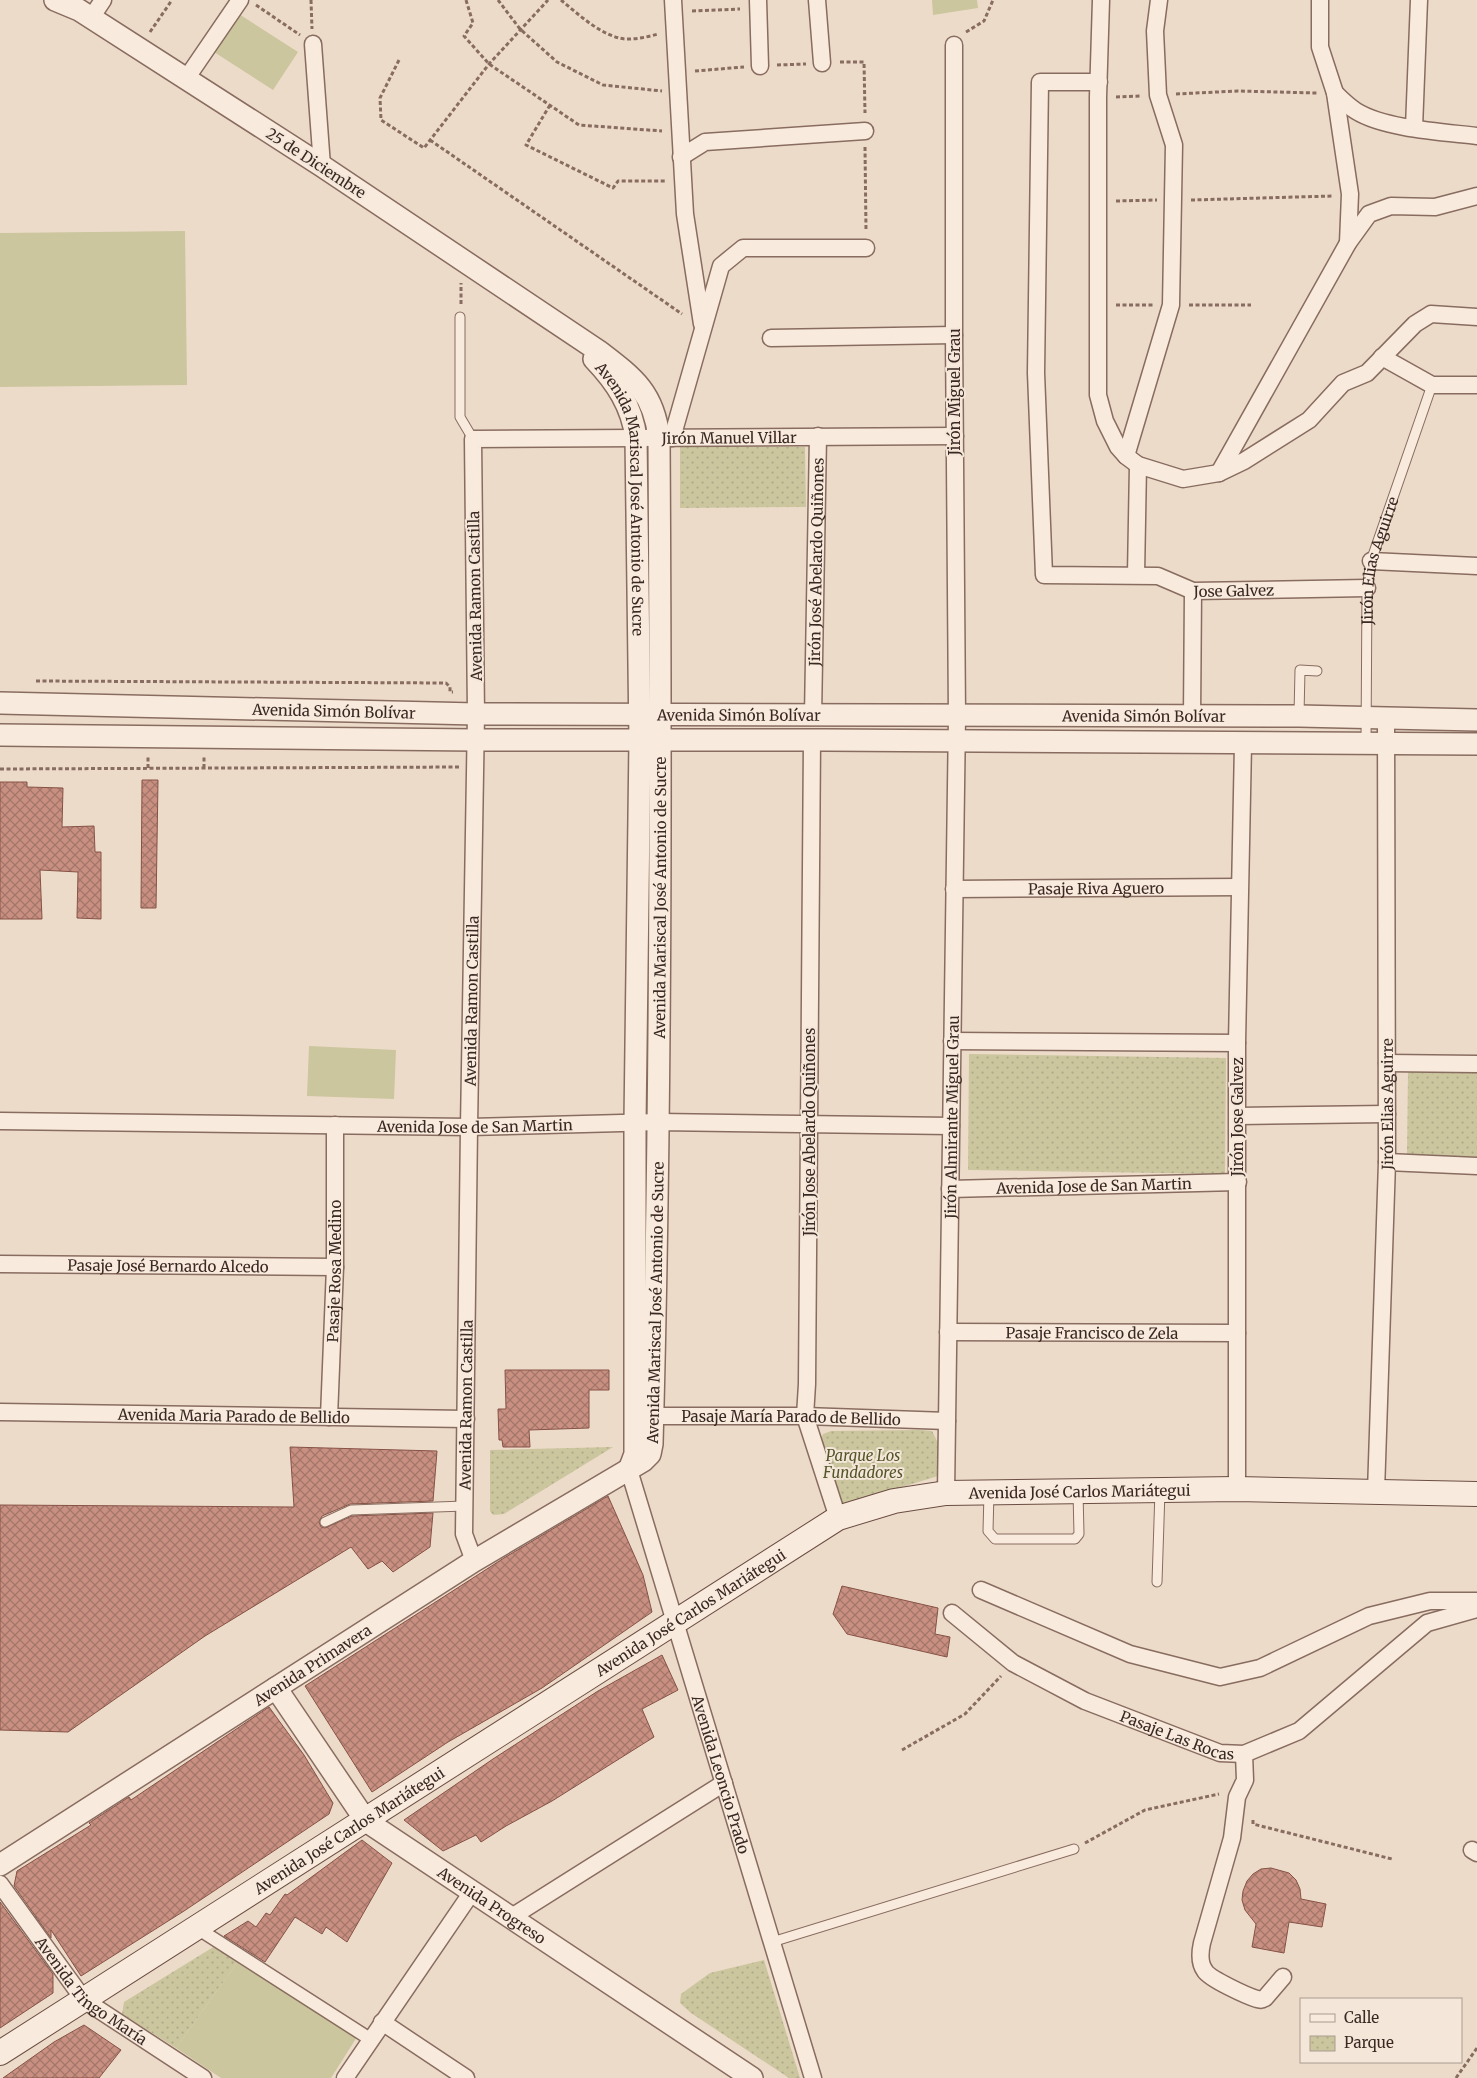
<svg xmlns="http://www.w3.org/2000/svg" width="1477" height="2078" viewBox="0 0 1477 2078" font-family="Merriweather,serif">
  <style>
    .green { fill: #cbc69e }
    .park { fill: url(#park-dots) }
    .building { fill: url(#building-cross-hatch); stroke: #865246 }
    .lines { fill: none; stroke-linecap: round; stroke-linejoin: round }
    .service-casing { stroke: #886c5f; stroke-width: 11 }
    .pedestrian-casing { stroke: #886c5f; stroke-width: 15 }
    .minor-casing { stroke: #886c5f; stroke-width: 19 }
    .tertiary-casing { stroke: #886c5f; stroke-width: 24 }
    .secondary-casing { stroke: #6b4d42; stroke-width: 26 }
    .path { stroke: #886c5f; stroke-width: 3; stroke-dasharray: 4 2.5; stroke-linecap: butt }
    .service { stroke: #f8eadd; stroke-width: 9 }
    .pedestrian { stroke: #f8eadd; stroke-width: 12 }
    .minor { stroke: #f8eadd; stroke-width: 16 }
    .tertiary { stroke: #f8eadd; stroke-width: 21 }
    .secondary { stroke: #f8eadd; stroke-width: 24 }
    .labels { text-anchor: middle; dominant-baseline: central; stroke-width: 4; stroke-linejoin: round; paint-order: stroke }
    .street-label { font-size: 15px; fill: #3a2822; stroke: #f4e7d9 }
    .park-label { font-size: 15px; font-style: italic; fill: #545529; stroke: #f4e7d9 }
  </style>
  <defs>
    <pattern id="park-dots" width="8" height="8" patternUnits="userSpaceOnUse" patternTransform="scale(1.25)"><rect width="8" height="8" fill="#cbc69e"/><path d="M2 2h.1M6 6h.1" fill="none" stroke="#afaa88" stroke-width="1.8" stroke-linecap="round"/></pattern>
    <pattern id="building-cross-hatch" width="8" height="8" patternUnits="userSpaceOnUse" patternTransform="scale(1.25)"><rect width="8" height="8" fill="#c99082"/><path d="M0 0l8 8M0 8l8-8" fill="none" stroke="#a4766a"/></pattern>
  </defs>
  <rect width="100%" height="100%" fill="#eddbca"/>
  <!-- green -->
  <path class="green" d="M932,0H977L978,8L933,15Z
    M239,14L298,52L273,90L214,52Z
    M185,231L187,385L0,387V233Z
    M309,1046L396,1050L394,1099L307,1096Z
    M239,1960L357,2037L331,2078H221L176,2048Z"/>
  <!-- park -->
  <path class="park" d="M680,447H805L806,507L680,508Z
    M969,1054L1226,1058L1225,1174L968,1170Z
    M1408,1071L1477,1072V1159L1407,1158Z
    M920,1430L932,1431L938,1443V1476L843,1505L820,1442L823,1434L831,1431Z
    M613,1447L504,1514L493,1515L490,1511V1450Z
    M215,1946L239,1960L176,2048L122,2014L124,2002Z
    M764,1960L800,2078H789L691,2013L680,2003L681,1994L710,1973Z"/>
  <!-- building -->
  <path class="building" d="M142,780H158L156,908H141Z
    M0,782H27V787L63,788L62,827L94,826L95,852H101V919L77,918L78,872L40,870L42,919H0Z
    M505,1370H609V1390H589V1428L529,1430L530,1447H503L502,1440H499L498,1409H506Z
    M290,1447L437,1451L433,1501L350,1504L322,1516L319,1522L321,1527L325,1528L352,1516L433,1513L430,1547L393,1572L382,1561L368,1569L351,1547L205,1636L68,1732L0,1730V1505L294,1507Z
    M608,1496L643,1575L652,1612L542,1688L448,1742L372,1792L305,1686L504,1558Z
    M842,1586L938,1608L935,1634L950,1637L947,1657L847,1634L833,1614Z
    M662,1655L678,1690L642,1709L654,1737L552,1801L506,1826L481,1842L476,1835L443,1851L404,1820L493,1759L598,1691Z
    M269,1707L304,1755L333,1803L329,1814L184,1911L81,1976L51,1930V1938L14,1886L17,1871L91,1825L89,1823L129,1797L131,1800Z
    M362,1840L392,1863L347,1942L326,1927L322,1934L295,1917L265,1962L224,1936L248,1921L256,1927L266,1913L270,1915L285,1894L287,1895Z
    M1271,1868L1289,1873L1296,1880L1300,1889L1301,1899L1326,1904L1322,1927L1289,1922L1284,1953L1252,1947L1256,1924L1245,1910L1242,1900L1243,1891L1247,1881L1253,1874L1261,1869Z
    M0,1902L53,1974V1993L0,2028Z
    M84,2025L121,2050L99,2078H3L54,2042Z"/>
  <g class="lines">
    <defs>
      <g id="service">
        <path d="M460,317V417L473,439"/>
        <path d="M1299,715L1300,670L1317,671"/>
        <path id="s1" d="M1366,744L1367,588L1371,561L1432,385"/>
        <path d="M989,1493L988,1531L995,1539H1075L1079,1534L1078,1492"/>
        <path d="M325,1522L351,1510L465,1506"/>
        <path d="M1157,1582L1160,1491"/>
        <path d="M772,1942L1074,1849"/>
      </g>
      <path id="pedestrian" d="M197,1928L370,2039"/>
      <g id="minor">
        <path d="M673,0L685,214L702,324"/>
        <path d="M758,0L760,66"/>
        <path d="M817,0L822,63"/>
        <path d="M1101,0L1098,97V395L1105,421L1118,447L1126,456L1138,465L1183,479L1219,473L1244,461L1309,420L1343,383L1367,373L1415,324L1431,314L1477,317"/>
        <path d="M1320,0V47L1335,93L1350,194L1348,243"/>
        <path d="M91,18L103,0"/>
        <path d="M313,44L322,166"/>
        <path d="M186,79L240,0"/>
        <path id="s2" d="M1099,82H1040L1036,373L1044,575L1158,576L1193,591L1367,588"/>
        <path d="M1335,93C1341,99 1348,106 1356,111C1385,129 1443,132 1477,136"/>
        <path d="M1414,128L1419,0"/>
        <path d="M681,157L705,142L865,131"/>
        <path d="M771,338L954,335"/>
        <path d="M1382,357L1432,385H1477"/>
        <path d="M672,438L721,266L743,248H866"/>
        <path d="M1126,456L1171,305L1174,145L1158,95L1155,31L1159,0"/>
        <path d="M1219,473L1348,243L1369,214L1391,206L1435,207L1477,196"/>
        <path d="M1371,561L1477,566"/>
        <path d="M1136,575L1138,465"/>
        <path id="s3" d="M813,716L818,436"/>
        <path d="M1192,717L1193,591"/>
        <path d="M812,740L807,1384L805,1416L838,1518"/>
        <path id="s4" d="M954,889L1239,887"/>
        <path d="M952,1041L1237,1043"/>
        <path d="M1387,1063L1477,1064"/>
        <path d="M1238,1116L1387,1114"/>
        <path id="s5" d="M0,1121L469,1127L659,1122L951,1126"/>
        <path d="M1387,1162L1477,1166"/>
        <path id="s6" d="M950,1189L1238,1182"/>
        <path id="s7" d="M0,1264L335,1267"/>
        <path id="s8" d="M948,1332L1237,1333"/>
        <path id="s9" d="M0,1412L466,1419"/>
        <path id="s10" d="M642,1416H805L947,1421"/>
        <path id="s11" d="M329,1417L335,1267V1125"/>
        <path id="s12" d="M629,1470L813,2078"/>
        <path d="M1237,1489V1043L1243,744"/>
        <path id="s13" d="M1376,1492L1387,1162L1386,718"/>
        <path id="s14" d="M946,1493L957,717L954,335V45"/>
        <path id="s15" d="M474,1561L464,1534L469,1127L476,714L473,439L955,436"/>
        <path d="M981,1590L1130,1654L1220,1677L1260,1668L1369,1616L1430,1601H1477"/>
        <path id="s16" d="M952,1613L1013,1663L1085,1701L1220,1753L1244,1754L1299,1731L1427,1623L1477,1609"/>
        <path d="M1244,1754L1245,1780L1237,1797L1232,1838L1202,1943C1200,1952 1199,1963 1205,1971C1210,1979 1247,1996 1257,1999C1262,2000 1261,2000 1265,1998L1283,1977"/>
        <path d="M1472,1850L1477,1853"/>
        <path id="s17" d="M0,1884L84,2000L203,2078"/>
        <path d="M510,1918L724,1783"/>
        <path d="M382,2022L466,2078"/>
        <path d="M345,2078L472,1892"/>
      </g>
      <g id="tertiary">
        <path id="s18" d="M594,359C616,382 632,406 636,438L640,740L635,1122V1454L629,1470"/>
        <path id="s19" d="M0,703L476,714L1299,716L1477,720"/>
        <path d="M0,735L476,740H826L1477,744"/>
        <path id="s20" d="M276,1688L366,1821L752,2078"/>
        <path id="s21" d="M0,1865L474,1561L643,1461L650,1454L652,1444C661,1109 661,773 659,438C654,393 634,378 600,352L322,166L79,10L55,0"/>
      </g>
      <g id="secondary">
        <path id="s22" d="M0,2053L838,1518L894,1501L946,1493L1237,1489L1477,1494"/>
      </g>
    </defs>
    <!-- service casing -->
    <use href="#service" class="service-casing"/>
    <!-- pedestrian casing -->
    <use href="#pedestrian" class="pedestrian-casing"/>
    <!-- minor casing -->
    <use href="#minor" class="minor-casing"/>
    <!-- tertiary casing -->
    <use href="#tertiary" class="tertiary-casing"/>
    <!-- secondary casing -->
    <use href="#secondary" class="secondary-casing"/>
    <!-- path -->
    <path class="path" d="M311,0L312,29
      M466,0L473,23L464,36L489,64L579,125L662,131
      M498,0L520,29L557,62L603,85L662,91
      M561,0C578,14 597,32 619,38C631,41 647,37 658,34
      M256,5L300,35
      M692,11L740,9
      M150,32L172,0
      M966,32L984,21L993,0
      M399,60L380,98L381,120L424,148L489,64L548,0
      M840,62H864L865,113
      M777,65L806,64
      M695,71L744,67
      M1176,94L1238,91L1317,93
      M1116,97L1142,96
      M550,105L526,145L613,188L618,181H665
      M430,140L682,314
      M865,147L866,231
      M1191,200L1332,196
      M1116,201L1157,200
      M461,304V283
      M1116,305H1153
      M1189,305H1251
      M36,681L446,683L450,687V692H453
      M148,768V756
      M204,768V756
      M0,769L459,767
      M902,1750L965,1714L1001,1676
      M1253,1820V1824L1392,1859
      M1085,1843L1145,1810L1219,1794
      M1456,2078L1477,2048"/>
    <!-- service -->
    <use href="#service" class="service"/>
    <!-- pedestrian -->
    <use href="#pedestrian" class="pedestrian"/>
    <!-- minor -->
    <use href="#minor" class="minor"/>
    <!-- tertiary -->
    <use href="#tertiary" class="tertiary"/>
    <!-- secondary -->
    <use href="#secondary" class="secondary"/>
  </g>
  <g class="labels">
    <!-- street labels -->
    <g class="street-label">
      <text transform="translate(316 163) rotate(33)">25 de Diciembre</text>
      <text transform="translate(954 392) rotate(-90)">Jirón Miguel Grau</text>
      <text stroke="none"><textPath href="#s15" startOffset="1380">Jirón Manuel Villar</textPath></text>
      <text stroke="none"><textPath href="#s18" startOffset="148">Avenida Mariscal José Antonio de Sucre</textPath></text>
      <text stroke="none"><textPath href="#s1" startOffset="185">Jirón Elias Aguirre</textPath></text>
      <text stroke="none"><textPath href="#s3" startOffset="154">Jirón José Abelardo Quiñones</textPath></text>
      <text stroke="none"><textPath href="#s2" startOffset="745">Jose Galvez</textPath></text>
      <text transform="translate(475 596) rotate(-91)">Avenida Ramon Castilla</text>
      <text stroke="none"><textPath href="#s19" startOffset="334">Avenida Simón Bolívar</textPath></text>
      <text stroke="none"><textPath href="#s19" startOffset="739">Avenida Simón Bolívar</textPath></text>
      <text stroke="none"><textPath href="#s19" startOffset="1144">Avenida Simón Bolívar</textPath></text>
      <text stroke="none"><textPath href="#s4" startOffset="142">Pasaje Riva Aguero</textPath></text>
      <text stroke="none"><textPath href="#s21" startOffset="1326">Avenida Mariscal José Antonio de Sucre</textPath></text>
      <text stroke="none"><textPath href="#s15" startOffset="562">Avenida Ramon Castilla</textPath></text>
      <text stroke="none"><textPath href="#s13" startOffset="388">Jirón Elias Aguirre</textPath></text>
      <text stroke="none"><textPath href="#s14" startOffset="376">Jirón Almirante Miguel Grau</textPath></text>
      <text transform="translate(1237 1117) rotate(-90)">Jirón Jose Galvez</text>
      <text stroke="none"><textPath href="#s5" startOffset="475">Avenida Jose de San Martin</textPath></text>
      <text transform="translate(809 1132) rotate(-90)">Jirón Jose Abelardo Quiñones</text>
      <text stroke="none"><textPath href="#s6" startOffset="144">Avenida Jose de San Martin</textPath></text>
      <text stroke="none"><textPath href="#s7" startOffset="168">Pasaje José Bernardo Alcedo</textPath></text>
      <text stroke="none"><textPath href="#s11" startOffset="146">Pasaje Rosa Medino</textPath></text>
      <text stroke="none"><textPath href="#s21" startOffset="921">Avenida Mariscal José Antonio de Sucre</textPath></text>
      <text stroke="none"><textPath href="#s8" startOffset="144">Pasaje Francisco de Zela</textPath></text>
      <text stroke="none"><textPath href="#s15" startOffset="158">Avenida Ramon Castilla</textPath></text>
      <text stroke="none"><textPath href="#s9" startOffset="234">Avenida Maria Parado de Bellido</textPath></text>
      <text stroke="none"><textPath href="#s10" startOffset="149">Pasaje María Parado de Bellido</textPath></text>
      <text stroke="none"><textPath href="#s22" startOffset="1239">Avenida José Carlos Mariátegui</textPath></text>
      <text stroke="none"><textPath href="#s22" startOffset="819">Avenida José Carlos Mariátegui</textPath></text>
      <text stroke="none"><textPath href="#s21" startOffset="371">Avenida Primavera</textPath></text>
      <text stroke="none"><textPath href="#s16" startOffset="259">Pasaje Las Rocas</textPath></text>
      <text stroke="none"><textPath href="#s12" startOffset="318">Avenida Leoncio Prado</textPath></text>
      <text stroke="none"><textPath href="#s22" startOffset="414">Avenida José Carlos Mariátegui</textPath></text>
      <text stroke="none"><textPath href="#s20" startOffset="312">Avenida Progreso</textPath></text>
      <text stroke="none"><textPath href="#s17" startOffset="142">Avenida Tingo María</textPath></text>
    </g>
    <!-- park labels -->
    <g class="park-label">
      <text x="863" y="1455">Parque Los<tspan x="863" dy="17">Fundadores</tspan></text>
    </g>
  </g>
  <!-- legend -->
  <rect x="1300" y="1998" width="162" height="65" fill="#f4e7d9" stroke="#aa9b90"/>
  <rect x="1310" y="2014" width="25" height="8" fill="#f8eadd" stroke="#aa9b90"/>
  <text x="1344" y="2023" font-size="15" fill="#3a2822">Calle</text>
  <rect x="1310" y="2036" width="25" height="15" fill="url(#park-dots)" stroke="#aa9b90"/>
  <text x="1344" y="2048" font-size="15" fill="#3a2822">Parque</text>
</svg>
